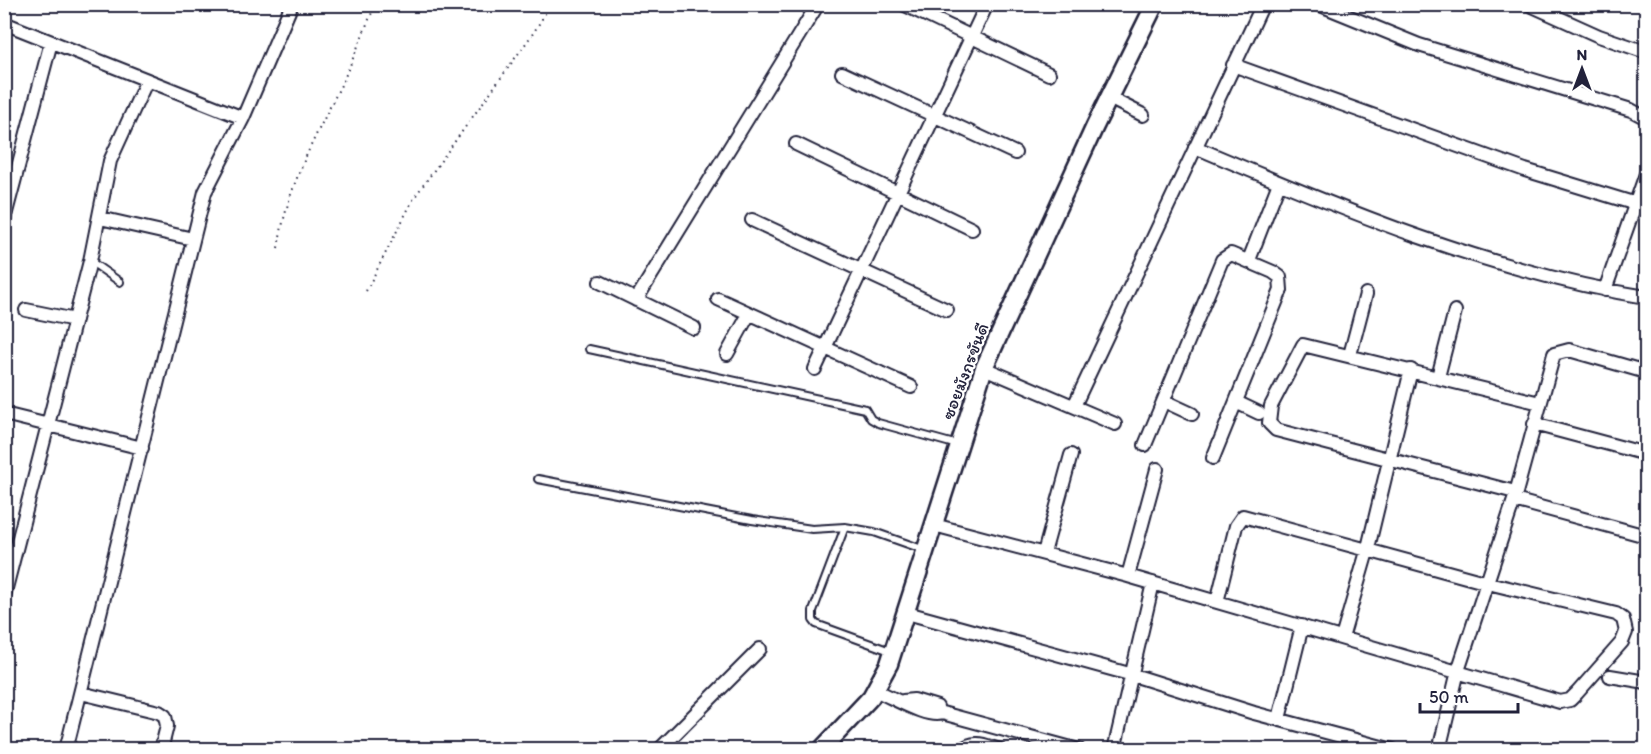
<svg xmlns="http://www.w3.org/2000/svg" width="1651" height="754" viewBox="0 0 1651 754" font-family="Itim,'Playpen Sans Thai',sans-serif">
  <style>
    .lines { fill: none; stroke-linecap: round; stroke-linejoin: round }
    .lane-casing { stroke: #22223b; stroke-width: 10 }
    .street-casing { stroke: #22223b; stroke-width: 16 }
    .secondary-casing { stroke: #22223b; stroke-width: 21 }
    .path { stroke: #22223b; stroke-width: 2; stroke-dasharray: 1.5 4.5; stroke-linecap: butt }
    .lane { stroke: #fff; stroke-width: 6 }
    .street { stroke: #fff; stroke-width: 12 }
    .secondary { stroke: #fff; stroke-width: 16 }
    .labels { text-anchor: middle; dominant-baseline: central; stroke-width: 4.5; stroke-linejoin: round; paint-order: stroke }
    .street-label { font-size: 18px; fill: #22223b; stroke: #fff }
  </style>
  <rect width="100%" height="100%" fill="#fff"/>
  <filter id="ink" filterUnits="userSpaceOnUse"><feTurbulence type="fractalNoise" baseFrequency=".0167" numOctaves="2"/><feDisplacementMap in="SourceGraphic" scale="12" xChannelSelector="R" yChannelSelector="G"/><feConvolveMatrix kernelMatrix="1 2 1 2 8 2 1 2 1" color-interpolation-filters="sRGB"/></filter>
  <g filter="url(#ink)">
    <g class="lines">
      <defs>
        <path id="lane" d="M90,261L120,282
          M589,349L865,409L871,419L878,423L958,445
          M538,479L752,520L812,529L845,527L874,532L925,550
          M845,527L813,611V620L816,624L893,652"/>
        <path id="street" d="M903,4L1049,74
          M1318,4L1419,45L1631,110L1646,118
          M1528,4L1599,36L1646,52
          M4,23L243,118
          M1233,65L1525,170L1646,207
          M842,73L1015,153
          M1109,98L1143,115
          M796,144L972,229
          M1195,147C1338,208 1493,273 1646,297
          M100,218L193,239
          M4,220L51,42
          M752,220L947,310
          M1249,260L1279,183
          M600,282L694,328
          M1605,290L1646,174
          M718,299L911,387
          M636,300L818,4
          M26,310L75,320
          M727,354L749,314
          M1350,355L1366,294
          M984,368L1115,424
          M815,369L987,4
          M1438,377L1455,311
          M1164,401L1192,414
          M1236,402L1259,413
          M1074,406L1263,4
          M4,414L142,448
          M1534,424L1646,454
          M1145,445L1222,260L1231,254L1273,272L1280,277L1281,290L1213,458
          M1515,492L1276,430L1269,423L1271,406L1303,345L1540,403
          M1514,500L1646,536
          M934,525L1128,576L1560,702L1570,700L1577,693L1622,642L1626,632L1623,619L1616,614L1488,583L1243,516L1236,526L1217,602
          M1044,553L1071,455
          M1128,576L1157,469
          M4,596L90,261L110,161L147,80
          M907,613L1133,675L1254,713L1393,750
          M1342,638L1368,548L1411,370
          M1610,676L1646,682
          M874,690C891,696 927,719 942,713L1079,750
          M81,693L159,712L165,716L167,726L161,750
          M903,701L914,700L937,707
          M1279,719L1302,626
          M66,750L205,192L243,118L292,4
          M659,750L760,649
          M962,750C974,739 986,746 1000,750
          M1114,750L1153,583
          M1439,750L1458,671L1514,500L1554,354L1569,350L1646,372"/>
        <path id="secondary" d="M821,750L871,697L889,664L984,368L1095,126L1155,4"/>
      </defs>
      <!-- lane casing -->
      <use href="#lane" class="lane-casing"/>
      <!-- street casing -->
      <use href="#street" class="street-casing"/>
      <!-- secondary casing -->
      <use href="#secondary" class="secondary-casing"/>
      <!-- path -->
      <path class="path" d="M278,248C288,184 313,142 341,85C354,59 363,31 376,4
        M366,291L414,198L534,32L551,4"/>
      <!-- lane -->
      <use href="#lane" class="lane"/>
      <!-- street -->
      <use href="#street" class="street"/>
      <!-- secondary -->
      <use href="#secondary" class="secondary"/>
    </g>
  </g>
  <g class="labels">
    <!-- street labels -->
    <g class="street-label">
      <text transform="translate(965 371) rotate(-69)">ซอยมังกรขันดี</text>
    </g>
  </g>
  <!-- margin -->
  <rect width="1651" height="754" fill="none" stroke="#fff" stroke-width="24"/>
  <rect x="12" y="12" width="1627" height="730" fill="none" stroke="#22223b" stroke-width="2" filter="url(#ink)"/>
  <!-- north arrow -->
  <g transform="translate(1582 69)" stroke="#ffffff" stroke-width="4.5" paint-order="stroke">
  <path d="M0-4.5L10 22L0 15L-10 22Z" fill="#22223b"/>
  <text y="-9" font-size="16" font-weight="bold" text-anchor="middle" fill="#22223b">N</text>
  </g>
  <!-- scale -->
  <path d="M1420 703v9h98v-9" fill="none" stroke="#22223b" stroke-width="3"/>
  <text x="1429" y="703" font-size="18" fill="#22223b" stroke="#ffffff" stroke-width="4.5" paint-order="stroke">50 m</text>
</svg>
